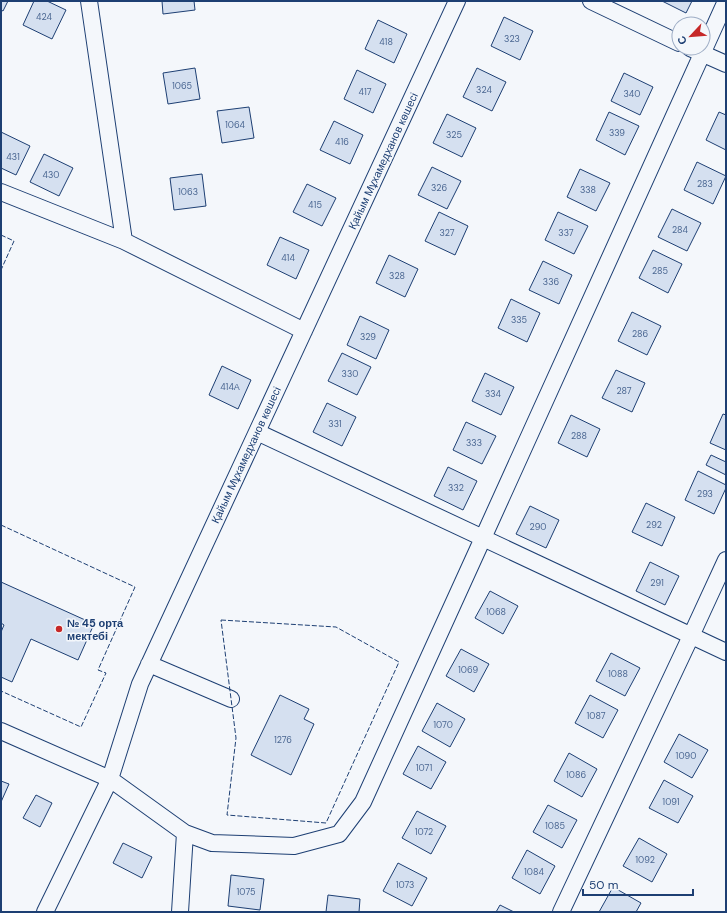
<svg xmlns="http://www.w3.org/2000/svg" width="727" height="913" viewBox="0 0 727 913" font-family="'DM Sans',sans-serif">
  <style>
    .building { fill: #d5e0f0; stroke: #1d3f73 }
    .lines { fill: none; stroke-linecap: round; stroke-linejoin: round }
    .minor-casing { stroke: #1d3f73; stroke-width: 18 }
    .minor { stroke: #f4f7fb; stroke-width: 16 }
    .fence { stroke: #1d3f73; stroke-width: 1; stroke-dasharray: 5 2; stroke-linecap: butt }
    .poi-dot { fill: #c62828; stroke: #f4f7fb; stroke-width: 1.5 }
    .labels { text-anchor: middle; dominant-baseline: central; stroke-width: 3; stroke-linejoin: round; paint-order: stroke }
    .number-label { font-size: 9px; fill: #4b6792 }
    .street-label { font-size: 11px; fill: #1d3f73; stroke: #f4f7fb }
    .poi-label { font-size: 11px; font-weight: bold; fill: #1d3f73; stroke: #f4f7fb; text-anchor: start }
  </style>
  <rect width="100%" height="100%" fill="#f4f7fb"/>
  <!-- building -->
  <path class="building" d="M1,1H8L3,11L1,10Z
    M34,1H47L66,10L52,39L23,25Z
    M162,1H194L195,10L163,14Z
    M662,1H692L686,13Z
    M504,17L533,31L520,60L491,46Z
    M378,20L407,34L394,63L365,49Z
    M195,68L200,99L168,104L163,73Z
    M477,68L506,82L492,111L463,97Z
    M357,70L386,84L373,113L344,99Z
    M624,73L653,87L640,115L611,101Z
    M249,107L254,138L222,143L217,111Z
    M609,112L639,126L625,155L596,140Z
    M719,112L726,115V150L706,140Z
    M447,114L476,128L462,157L433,143Z
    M334,121L363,135L350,164L320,150Z
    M1,132L30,146L16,175L1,168Z
    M44,154L73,168L59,196L30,182Z
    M697,162L726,176L713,204L684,190Z
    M432,167L461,181L447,209L418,195Z
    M580,169L610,183L596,211L567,197Z
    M202,174L206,206L174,210L170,178Z
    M307,184L336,198L322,226L293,212Z
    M672,209L701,223L687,251L658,237Z
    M439,212L468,226L455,255L425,241Z
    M558,212L588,226L574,254L545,240Z
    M280,237L309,250L296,279L267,265Z
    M653,250L682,264L668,293L639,278Z
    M389,255L418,269L405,297L376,283Z
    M543,261L572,275L559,304L529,290Z
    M511,299L540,313L527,342L498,328Z
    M632,312L661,326L647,355L618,341Z
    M360,316L389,330L376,359L347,345Z
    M342,353L371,367L357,395L328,381Z
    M222,366L251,380L238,409L209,395Z
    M616,370L645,383L632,412L602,398Z
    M485,373L514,387L501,415L472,401Z
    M327,403L356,417L342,446L313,432Z
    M723,414L726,415V450L710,443Z
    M571,415L600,429L587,457L558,443Z
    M466,422L496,436L482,464L453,450Z
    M711,455L726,462V475L706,465Z
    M448,467L477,481L463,510L434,496Z
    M698,471L726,485V488L714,514L685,500Z
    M646,503L675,517L662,546L632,532Z
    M530,506L559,520L546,548L516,534Z
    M650,562L679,576L665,605L636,591Z
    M1,582L94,624L78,660L31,639L12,682L1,677V632L4,625L1,623Z
    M490,591L518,606L503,634L475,618Z
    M461,649L489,664L474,692L446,676Z
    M611,653L640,668L625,696L596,681Z
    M280,695L309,709L304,719L314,724L291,775L251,755Z
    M590,695L618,710L603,738L575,723Z
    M437,703L465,719L450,747L422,731Z
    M679,734L708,750L692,778L664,762Z
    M418,746L446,762L431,789L403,774Z
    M569,753L597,769L582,797L554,781Z
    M664,780L693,796L678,823L649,808Z
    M1,781L9,784L1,802Z
    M36,795L52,803L40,827L23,818Z
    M548,805L577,820L562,848L533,832Z
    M417,811L446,826L431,854L402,838Z
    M639,838L667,854L652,882L623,866Z
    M123,843L152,857L142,878L113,863Z
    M527,850L555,866L540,894L512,878Z
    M398,863L427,878L412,906L383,891Z
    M231,875L264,879L260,910L228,906Z
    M613,887L641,903L636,912H599Z
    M328,895L360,899L359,912H326Z
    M500,905L514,912H496Z"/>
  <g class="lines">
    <defs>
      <path id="minor" d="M89,1L124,241L304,331
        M591,1L679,43
        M690,48L726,64
        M1,192L124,241
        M257,432L726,652
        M149,664L231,699
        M1,731L110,779L185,833L212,843L294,846L339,834L363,802L483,538L726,1
        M45,912L110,779L140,684L457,1
        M180,912L185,833
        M561,912L691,636L726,560"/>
    </defs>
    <!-- minor casing -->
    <use href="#minor" class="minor-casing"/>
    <!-- minor -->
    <use href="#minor" class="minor"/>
    <!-- fence -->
    <path class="fence" d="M1,235L14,241L1,270
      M1,525L135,587L98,670L106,673L81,727L1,691
      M221,620L336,627L399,662L326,823L227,815L236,738Z"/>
  </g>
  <!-- markers -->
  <circle class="poi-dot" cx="59" cy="629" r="4"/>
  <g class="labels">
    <!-- number labels -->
    <g class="number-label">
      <text x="44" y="17">424</text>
      <text x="512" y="39">323</text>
      <text x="386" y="42">418</text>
      <text x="182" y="86">1065</text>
      <text x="484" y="90">324</text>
      <text x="365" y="92">417</text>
      <text x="632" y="94">340</text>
      <text x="235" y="125">1064</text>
      <text x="617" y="133">339</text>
      <text x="454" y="135">325</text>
      <text x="342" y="142">416</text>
      <text x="13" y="157">431</text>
      <text x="51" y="175">430</text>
      <text x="705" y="184">283</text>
      <text x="439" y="188">326</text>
      <text x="588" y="190">338</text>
      <text x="188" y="192">1063</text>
      <text x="315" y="205">415</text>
      <text x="680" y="230">284</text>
      <text x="447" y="233">327</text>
      <text x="566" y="233">337</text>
      <text x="288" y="258">414</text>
      <text x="660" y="271">285</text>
      <text x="397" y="276">328</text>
      <text x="551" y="282">336</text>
      <text x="519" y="320">335</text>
      <text x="640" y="334">286</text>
      <text x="368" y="337">329</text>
      <text x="350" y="374">330</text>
      <text x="230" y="387">414А</text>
      <text x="624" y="391">287</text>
      <text x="493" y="394">334</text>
      <text x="335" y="424">331</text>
      <text x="579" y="436">288</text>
      <text x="474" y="443">333</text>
      <text x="456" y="488">332</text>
      <text x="705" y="494">293</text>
      <text x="654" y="525">292</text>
      <text x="538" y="527">290</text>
      <text x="657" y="583">291</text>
      <text x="496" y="612">1068</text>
      <text x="468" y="670">1069</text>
      <text x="618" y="674">1088</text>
      <text x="596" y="716">1087</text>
      <text x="443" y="725">1070</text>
      <text x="283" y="740">1276</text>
      <text x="686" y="756">1090</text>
      <text x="424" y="768">1071</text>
      <text x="576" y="775">1086</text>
      <text x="671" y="802">1091</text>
      <text x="555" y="826">1085</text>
      <text x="424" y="832">1072</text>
      <text x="645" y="860">1092</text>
      <text x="534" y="872">1084</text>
      <text x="405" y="885">1073</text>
      <text x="246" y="892">1075</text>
    </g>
    <!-- street labels -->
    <g class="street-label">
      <text transform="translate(383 161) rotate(-65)">Қайым Мұхамедханов көшесі</text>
      <text transform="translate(246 455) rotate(-65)">Қайым Мұхамедханов көшесі</text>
    </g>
    <!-- poi labels -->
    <g class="poi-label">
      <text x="67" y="623">№ 45 орта<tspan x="67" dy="13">мектебі</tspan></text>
    </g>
  </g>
  <!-- border -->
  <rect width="727" height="913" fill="none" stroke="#1d3f73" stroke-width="4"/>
  <!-- north arrow -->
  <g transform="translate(691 36) rotate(244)"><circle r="19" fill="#f4f7fb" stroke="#9eadc5"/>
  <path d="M0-3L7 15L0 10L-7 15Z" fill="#c62828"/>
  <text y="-6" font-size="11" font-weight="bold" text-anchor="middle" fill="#1d3f73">С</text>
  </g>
  <!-- scale -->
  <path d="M583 889v6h110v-6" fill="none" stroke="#1d3f73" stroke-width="2"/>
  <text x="589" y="889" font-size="12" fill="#1d3f73" stroke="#f4f7fb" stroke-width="3" paint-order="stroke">50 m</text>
</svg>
